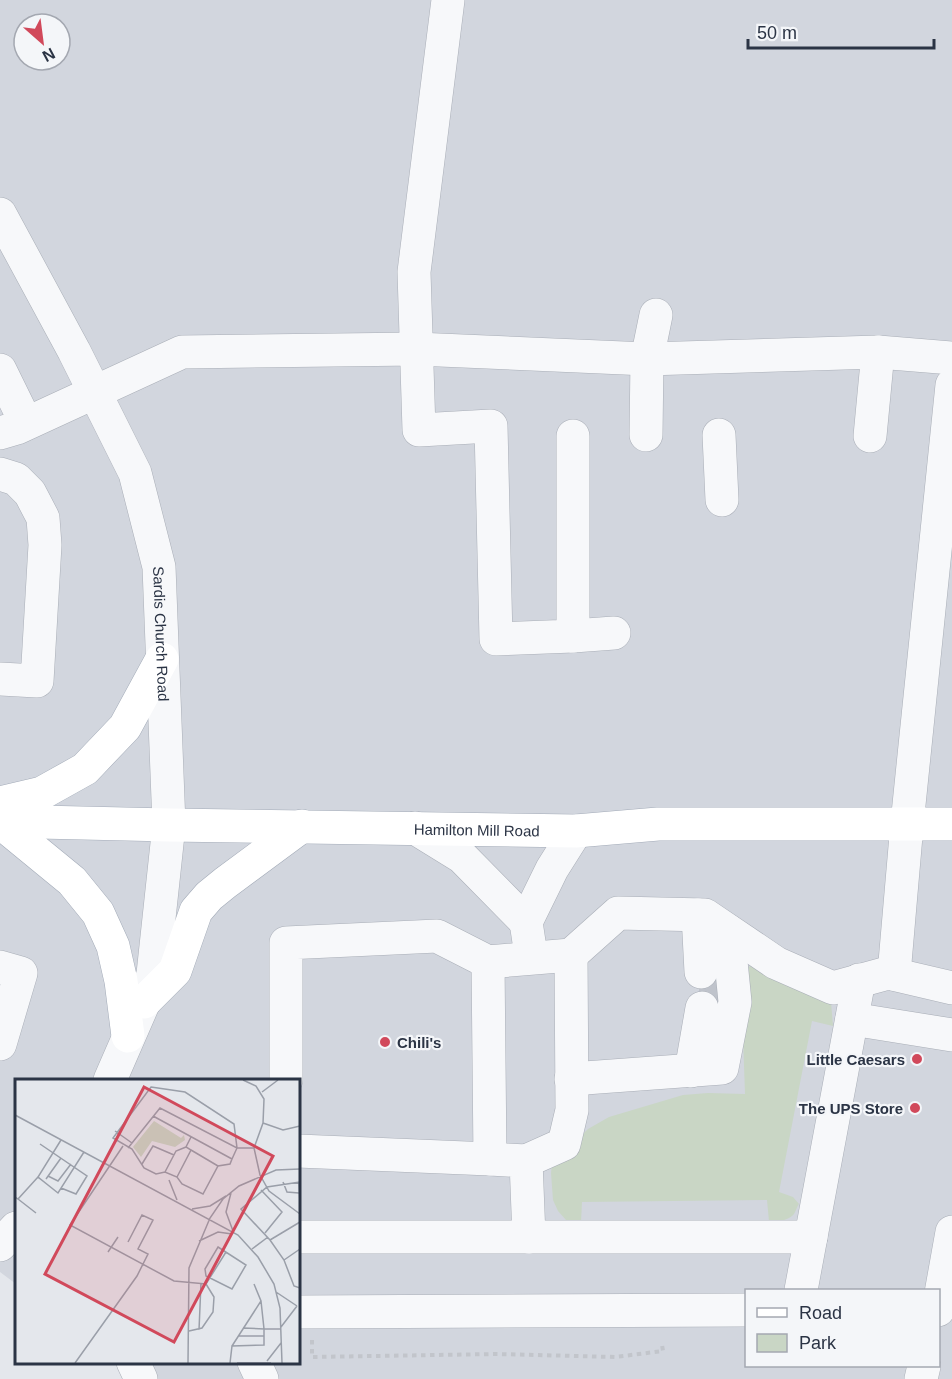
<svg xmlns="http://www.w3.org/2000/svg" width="952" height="1379" viewBox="0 0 952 1379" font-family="Helvetica,sans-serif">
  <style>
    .built { fill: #d2d6de; fill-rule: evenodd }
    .green { fill: #c9d6c5 }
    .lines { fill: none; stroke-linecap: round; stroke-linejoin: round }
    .minor-tunnel { stroke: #bfc3cb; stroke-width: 33; stroke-dasharray: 33 16; stroke-linecap: butt }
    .minor-casing { stroke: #a9aeb7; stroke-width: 34 }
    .major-casing { stroke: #a3abb8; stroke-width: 34 }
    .path { stroke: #c2c5cb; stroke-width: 4; stroke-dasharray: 4.5 4.5; stroke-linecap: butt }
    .minor { stroke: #f7f8fa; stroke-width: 33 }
    .major { stroke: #fff; stroke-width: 33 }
    .poi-dot { fill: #d1495b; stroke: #f4f6f9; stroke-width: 2 }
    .labels { text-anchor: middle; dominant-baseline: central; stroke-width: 4.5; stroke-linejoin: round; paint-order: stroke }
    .street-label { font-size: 15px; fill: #2b3445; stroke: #f4f6f9 }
    .poi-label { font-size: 15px; font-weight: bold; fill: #2b3445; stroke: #f4f6f9; text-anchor: end }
    .inset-road { fill: none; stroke: #9a9fa9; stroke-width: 1.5 }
    .view { fill: #d1495b; fill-opacity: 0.15; stroke: #d1495b; stroke-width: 3 }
    .inset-edge { fill: none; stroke: #2b3445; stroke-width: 3 }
  </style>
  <rect width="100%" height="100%" fill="#e4e7ec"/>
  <!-- built -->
  <path class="built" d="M0,0H952V1379H123L116,1363L298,1362V1080H16V1284L0,1272ZM24,24H60V60H24ZM746,1290H938V1366H746Z"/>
  <!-- green -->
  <path class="green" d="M755,965L831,1002L833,1026L812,1021L779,1192L793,1197L799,1204C798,1204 795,1213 794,1214C789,1220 777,1223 769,1221L767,1200L582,1202L581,1222L575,1223L566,1220L558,1211L553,1200L551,1173L552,1164L588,1129L609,1117L683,1095L708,1093L745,1094L741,978L747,967Z"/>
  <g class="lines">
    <!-- minor-tunnel -->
    <path class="minor-tunnel" d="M715,1008L716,972"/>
    <defs>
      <g id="minor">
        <path d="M448,0L414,272L419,430L491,426L496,639L573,636V436"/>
        <path id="s1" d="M0,214L74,351L135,473L159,567L169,825L153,974L144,1002L110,1080"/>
        <path d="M0,370L26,423"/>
        <path d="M0,433L17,428L182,352L416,349L647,359L878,352L952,358"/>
        <path d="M646,435L647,359L656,315"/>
        <path d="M719,435L722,500"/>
        <path d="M870,436L878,352"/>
        <path d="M0,474L16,479L30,493L43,518L45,545L37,681L0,679"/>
        <path d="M573,636L614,633"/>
        <path d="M415,828L462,857L526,922"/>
        <path d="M698,915L701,972"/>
        <path d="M529,942L526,922L552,869L576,831"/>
        <path d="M488,962L490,1159L526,1161L529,1237"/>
        <path d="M0,967L21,973L0,1044"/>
        <path d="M894,974L907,824L952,385"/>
        <path d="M852,1019L952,1035"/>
        <path d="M691,1071L702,1008"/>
        <path d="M571,1079L722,1068L735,1002L728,931"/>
        <path d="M286,1080V943L437,936L488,962L571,955L618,913L705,915L776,963L833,988L888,973L952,988"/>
        <path d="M298,1151L490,1159"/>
        <path d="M526,1161L564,1144L572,1110L571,955"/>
        <path d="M298,1237H811"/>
        <path d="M0,1245L16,1228"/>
        <path d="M801,1290L859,980"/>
        <path d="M938,1310L952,1232"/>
        <path d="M298,1312L746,1310"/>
        <path d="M133,1362L141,1379"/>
        <path d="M254,1362L262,1379"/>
        <path d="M921,1379L924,1366"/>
      </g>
      <g id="major">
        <path d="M0,803L42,793L85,769L125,727L162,659"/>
        <path id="s2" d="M0,818L39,822L169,825L576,831L658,824H952"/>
        <path d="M0,822L72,881L98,913L113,946L121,981L128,1036"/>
        <path d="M144,1002L175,971L196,911L209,896L225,883L302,826"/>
      </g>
    </defs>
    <!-- minor casing -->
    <use href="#minor" class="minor-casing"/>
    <!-- major casing -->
    <use href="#major" class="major-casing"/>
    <!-- path -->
    <path class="path" d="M312,1340V1357L497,1354L615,1357L663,1351L662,1345"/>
    <!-- minor -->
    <use href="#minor" class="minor"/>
    <!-- major -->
    <use href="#major" class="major"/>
  </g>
  <!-- markers -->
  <g class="poi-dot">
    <circle cx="385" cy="1042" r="6"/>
    <circle cx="917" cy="1059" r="6"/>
    <circle cx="915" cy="1108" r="6"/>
  </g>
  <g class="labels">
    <!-- street labels -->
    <g class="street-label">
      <text stroke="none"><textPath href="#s1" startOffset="456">Sardis Church Road</textPath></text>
      <text stroke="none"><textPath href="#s2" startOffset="477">Hamilton Mill Road</textPath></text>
    </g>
    <!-- poi labels -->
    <g class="poi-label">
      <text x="397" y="1042" text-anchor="start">Chili's</text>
      <text x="905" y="1059">Little Caesars</text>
      <text x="903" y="1108">The UPS Store</text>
    </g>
  </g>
  <!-- overview -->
  <g transform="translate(15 1079)">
    <rect width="285" height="285" fill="#e4e7ec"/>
    <path d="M139,42L166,59L169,56L170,61L160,68L137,62L126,78L118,68Z" fill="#c9d6c5"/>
    <path class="inset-road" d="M228,1L241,7L249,20L248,44L239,69L245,96L254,112L285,135M136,8L170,13L219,45L222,69L217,80L215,85L203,87L188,115L167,105L162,98L150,93L141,95L129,89L117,70L98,59ZM247,13L263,1M0,36L223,156L243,178L259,205L265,229L267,284M138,37L217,80M248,44L268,51L285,47M100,52L117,64M46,61L23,98L43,114L69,73M25,65L72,97L61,115L46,109M108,67L55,146L159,202L191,205L211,173M113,69L145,29L222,69H239M176,71L203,87M127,85L138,67L159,76M150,93L161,72L171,68M33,97L43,102L56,85M162,98L176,71L171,68L176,58M31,100L46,79M154,101L162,121M268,103L272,113L284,114M284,103L285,125M285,103L252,108L226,130L255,161L269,181L279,207L285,209M246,111L267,133L250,154M216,114L211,133L218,152M0,118L3,120L23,98M3,120L21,134M177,130L195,127L211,117M255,161L285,143M184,162L203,153L217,155M203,168L231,186L217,210L191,197L190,190ZM237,170L253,158M93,173L103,158M269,181L285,170M261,213L282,227M266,248L282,227M228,249L249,250L246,222M184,251L186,204M174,252L187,249L198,233L199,218L191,205M224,257H249M217,267L246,222L239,205M252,282L266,264M60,284L122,197L133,175L123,170L138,141L127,136L113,163M173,284L174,189L195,139L208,120L224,107L261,91L285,90M215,284L217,267L249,266V250H266M222,284H256"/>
    <path class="view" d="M129,8L258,77L159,263L30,195Z"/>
    <rect width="285" height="285" class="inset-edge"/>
  </g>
  <!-- legend -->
  <rect x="745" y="1289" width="195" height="78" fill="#f4f6f9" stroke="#a4a8b1" stroke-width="1.5"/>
  <rect x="757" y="1308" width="30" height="9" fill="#ffffff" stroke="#a4a8b1" stroke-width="1.5"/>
  <text x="799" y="1319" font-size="18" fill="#2b3445">Road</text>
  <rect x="757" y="1334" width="30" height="18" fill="#c9d6c5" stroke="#a4a8b1" stroke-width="1.5"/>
  <text x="799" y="1349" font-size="18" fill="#2b3445">Park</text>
  <!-- north arrow -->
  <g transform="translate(42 42) rotate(152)"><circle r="28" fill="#f4f6f9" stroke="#a4a8b1" stroke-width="1.5"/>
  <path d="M0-4.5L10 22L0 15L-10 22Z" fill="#d1495b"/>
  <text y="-9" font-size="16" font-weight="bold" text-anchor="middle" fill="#2b3445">N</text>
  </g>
  <!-- scale -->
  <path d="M748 39v9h186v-9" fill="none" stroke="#2b3445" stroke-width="3"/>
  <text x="757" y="39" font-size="18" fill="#2b3445" stroke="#f4f6f9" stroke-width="4.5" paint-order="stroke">50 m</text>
</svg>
